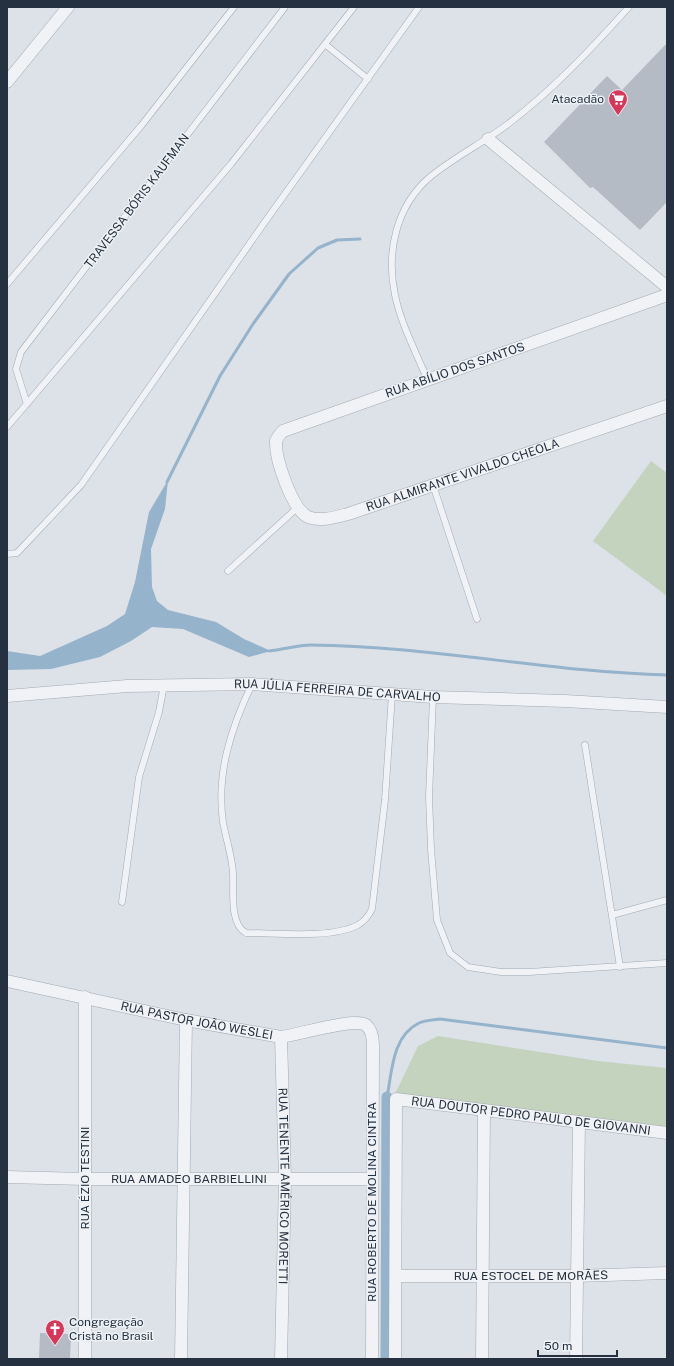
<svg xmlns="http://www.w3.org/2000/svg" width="674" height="1366" viewBox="0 0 674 1366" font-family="'Public Sans',sans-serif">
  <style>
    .green { fill: #c4d3bd }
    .water { fill: #95b3cb }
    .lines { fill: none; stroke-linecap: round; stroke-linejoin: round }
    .stream { stroke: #95b3cb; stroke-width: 3 }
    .canal { stroke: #95b3cb; stroke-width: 11 }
    .building { fill: #b4bbc5 }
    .service-casing { stroke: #a2a9b2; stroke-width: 7 }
    .minor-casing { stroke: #a2a9b2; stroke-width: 13 }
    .service { stroke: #f0f2f6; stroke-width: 6 }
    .minor { stroke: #f0f2f6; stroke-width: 12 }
    .labels { text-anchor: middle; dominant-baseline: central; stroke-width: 3; stroke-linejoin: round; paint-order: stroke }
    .poi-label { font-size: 12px; fill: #253140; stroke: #ecf1f6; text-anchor: end }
    .street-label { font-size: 12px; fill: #253140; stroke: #ecf1f6 }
  </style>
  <rect width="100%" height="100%" fill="#dde2e8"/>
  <!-- green -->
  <path class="green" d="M651,461L667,473V596L593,541Z
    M438,1036L598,1061L667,1068V1133L393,1098L418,1046Z"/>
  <!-- water -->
  <path class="water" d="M168,480L165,509L151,549L152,587L157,601L168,610L216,622L244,639L271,651L249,657L183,629L152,627L131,641L100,657L51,669L7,670V651L40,656L107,626L125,614L135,582L149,512Z"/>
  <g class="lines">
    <!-- stream -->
    <path class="stream" d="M167,482L220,376L253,324L289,274L318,248L337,240L360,239
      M269,651C283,650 297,645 311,645C430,646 548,672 667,675
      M387,1097C392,1072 392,1036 419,1023C425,1020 434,1020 440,1019L667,1048"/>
    <!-- canal -->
    <path class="canal" d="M386,1359L387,1097"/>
  </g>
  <!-- building -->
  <path class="building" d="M667,43V202L640,230L593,187L590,188L544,142L607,76L622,90Z
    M40,1333L71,1334L70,1359H39Z"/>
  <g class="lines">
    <defs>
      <path id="service" d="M326,45L368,79
        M7,284L141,126L234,7
        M427,379C416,352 401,324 395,295C386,252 396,206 430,177C454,157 483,143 508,124C553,90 591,49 629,7
        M27,404L16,369L21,352L285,7
        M7,427L231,164L354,7
        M433,485L477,619
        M7,554L17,553L81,485L262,226L419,7
        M228,571L297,508
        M252,684C231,728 216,774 223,822C226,839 232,856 233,873C234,890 229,924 246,933C277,933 331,939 358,925C365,921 369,915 372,909L385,800L392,694
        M433,697L429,797L431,849L437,920L450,953L468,967L501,972H529L667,963
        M585,745L620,967
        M122,902L139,777L159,712L164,685
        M612,915L667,900"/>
      <g id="minor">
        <path d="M7,82L68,7"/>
        <path d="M488,139L667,287"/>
        <path id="s1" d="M667,295L283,431C280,434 277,438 276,441C275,459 292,509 308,517C320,522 336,517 348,514L667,406"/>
        <path id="s2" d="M7,696L127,686L252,684L433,697L565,701L667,707"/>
        <path id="s3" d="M7,981L186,1020L281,1037C298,1035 354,1017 366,1025C372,1030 373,1037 373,1045L372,1359"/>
        <path id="s4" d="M281,1037L285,1179L281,1359"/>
        <path id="s5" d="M7,1177L85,1179H372"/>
        <path id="s6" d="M396,1276H576L667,1273"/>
        <path d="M85,1359V997"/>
        <path d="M181,1359L186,1020"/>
        <path id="s7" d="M395,1359L396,1099L667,1133"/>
        <path d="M482,1359L484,1111"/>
        <path d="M576,1359L579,1122"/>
      </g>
    </defs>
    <!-- service casing -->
    <use href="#service" class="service-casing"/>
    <!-- minor casing -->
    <use href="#minor" class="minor-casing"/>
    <!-- service -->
    <use href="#service" class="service"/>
    <!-- minor -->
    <use href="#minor" class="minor"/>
  </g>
  <!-- icons -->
  <defs>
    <symbol id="supermarket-pin" viewBox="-11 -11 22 30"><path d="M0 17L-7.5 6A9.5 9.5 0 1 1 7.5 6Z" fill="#d7385a" stroke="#ecf1f6"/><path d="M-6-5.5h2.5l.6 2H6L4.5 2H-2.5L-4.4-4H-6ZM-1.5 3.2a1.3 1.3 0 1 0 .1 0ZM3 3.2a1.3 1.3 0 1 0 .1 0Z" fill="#fff"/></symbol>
    <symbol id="church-pin" viewBox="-11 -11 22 30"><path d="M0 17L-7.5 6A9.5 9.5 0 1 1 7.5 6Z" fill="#d7385a" stroke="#ecf1f6"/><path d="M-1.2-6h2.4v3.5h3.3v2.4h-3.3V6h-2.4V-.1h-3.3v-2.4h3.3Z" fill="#fff"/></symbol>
  </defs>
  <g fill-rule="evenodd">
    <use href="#supermarket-pin" x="607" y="88" width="22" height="30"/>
    <use href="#church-pin" x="44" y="1318" width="22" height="30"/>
  </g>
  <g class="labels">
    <!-- poi labels -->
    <g class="poi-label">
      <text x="604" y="99">Atacadão</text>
      <text x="69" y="1322" text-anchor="start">Congregação<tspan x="69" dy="14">Cristã no Brasil</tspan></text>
    </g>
    <!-- street labels -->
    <g class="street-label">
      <text transform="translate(137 201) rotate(-53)">TRAVESSA BÓRIS KAUFMAN</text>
      <text transform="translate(455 370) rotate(-19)">RUA ABÍLIO DOS SANTOS</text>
      <text stroke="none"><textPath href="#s1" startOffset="666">RUA ALMIRANTE VIVALDO CHEOLA</textPath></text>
      <text stroke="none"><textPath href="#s2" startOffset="331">RUA JÚLIA FERREIRA DE CARVALHO</textPath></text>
      <text stroke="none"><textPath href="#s3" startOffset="194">RUA PASTOR JOÃO WESLEI</textPath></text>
      <text stroke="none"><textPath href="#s7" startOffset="396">RUA DOUTOR PEDRO PAULO DE GIOVANNI</textPath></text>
      <text transform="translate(85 1178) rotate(-90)">RUA ÉZIO TESTINI</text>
      <text stroke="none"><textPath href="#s5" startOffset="182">RUA AMADEO BARBIELLINI</textPath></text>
      <text stroke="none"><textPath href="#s4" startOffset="149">RUA TENENTE AMÉRICO MORETTI</textPath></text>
      <text transform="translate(372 1202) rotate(-90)">RUA ROBERTO DE MOLINA CINTRA</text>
      <text stroke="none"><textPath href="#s6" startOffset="135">RUA ESTOCEL DE MORÃES</textPath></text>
    </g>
  </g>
  <!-- border -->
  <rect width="674" height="1366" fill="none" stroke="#253140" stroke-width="16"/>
  <!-- scale -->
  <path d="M538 1350v6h79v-6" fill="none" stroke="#253140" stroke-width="2"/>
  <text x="544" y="1350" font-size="12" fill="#253140" stroke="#ecf1f6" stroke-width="3" paint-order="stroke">50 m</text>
</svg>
